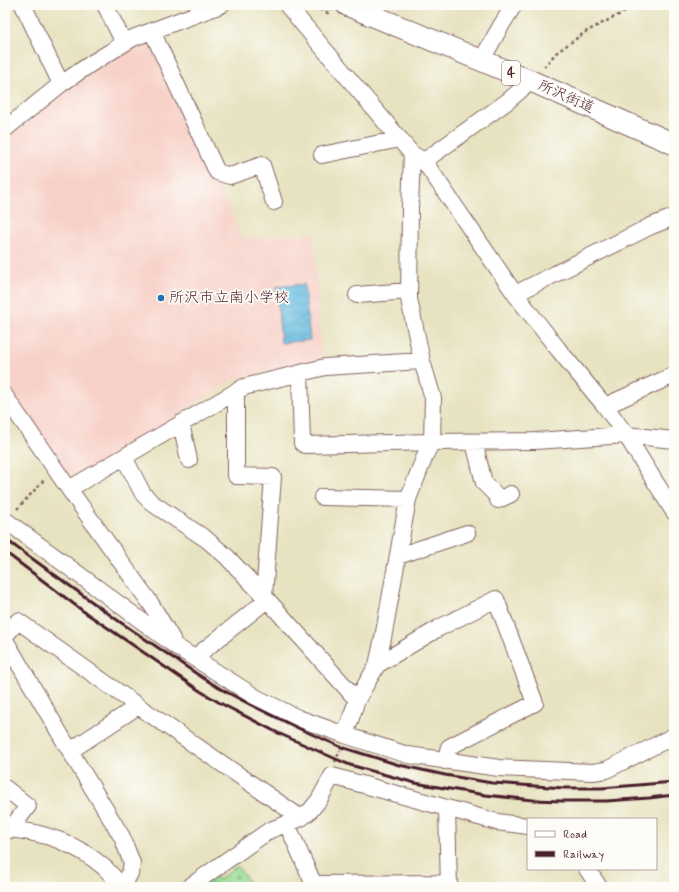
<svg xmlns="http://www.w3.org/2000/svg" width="679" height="892" viewBox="0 0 679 892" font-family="Mynerve,'Klee One',sans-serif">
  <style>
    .built { fill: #f7d1c8 }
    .cemetery { fill: url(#cemetery-stones); stroke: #727e60 }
    .water { fill: url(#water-waves); stroke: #576c86 }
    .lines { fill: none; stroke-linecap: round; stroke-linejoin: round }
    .minor-casing { stroke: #81635f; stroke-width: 18 }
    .major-casing { stroke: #81635f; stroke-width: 23 }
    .path { stroke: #81635f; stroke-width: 2.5; stroke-dasharray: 3 3; stroke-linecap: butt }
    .minor { stroke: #fff; stroke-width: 16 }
    .major { stroke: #fff; stroke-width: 21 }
    .rail { stroke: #4a1f2b; stroke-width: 3 }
    .poi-dot { fill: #1f6fb2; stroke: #fdfcf7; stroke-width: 1.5 }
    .labels { text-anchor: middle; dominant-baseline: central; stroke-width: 3.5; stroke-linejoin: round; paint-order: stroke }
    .shield { fill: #fdfcf7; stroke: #806168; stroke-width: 1 }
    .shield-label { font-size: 14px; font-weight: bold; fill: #4a1f2b }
    .street-label { font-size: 15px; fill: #4a1f2b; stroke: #fdfcf7 }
    .poi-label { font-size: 15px; fill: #4a1f2b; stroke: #fdfcf7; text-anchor: start }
  </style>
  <defs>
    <pattern id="cemetery-stones" width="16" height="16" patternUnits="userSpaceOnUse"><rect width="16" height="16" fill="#99dd95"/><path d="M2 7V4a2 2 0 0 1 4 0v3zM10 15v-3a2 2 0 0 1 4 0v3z" fill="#85bd81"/></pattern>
    <pattern id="water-waves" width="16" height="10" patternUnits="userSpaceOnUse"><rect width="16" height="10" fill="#64bae0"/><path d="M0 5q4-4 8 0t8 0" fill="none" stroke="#589fc0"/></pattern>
  </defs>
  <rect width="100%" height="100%" fill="#fdfcf7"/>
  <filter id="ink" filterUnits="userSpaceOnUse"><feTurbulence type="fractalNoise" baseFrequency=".025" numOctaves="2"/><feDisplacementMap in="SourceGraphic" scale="8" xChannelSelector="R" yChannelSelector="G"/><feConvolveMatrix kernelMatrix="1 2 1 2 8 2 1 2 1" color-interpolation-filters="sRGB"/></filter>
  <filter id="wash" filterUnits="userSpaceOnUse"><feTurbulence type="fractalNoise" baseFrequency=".012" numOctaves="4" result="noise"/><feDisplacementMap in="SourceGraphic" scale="16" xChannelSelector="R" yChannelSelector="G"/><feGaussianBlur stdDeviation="0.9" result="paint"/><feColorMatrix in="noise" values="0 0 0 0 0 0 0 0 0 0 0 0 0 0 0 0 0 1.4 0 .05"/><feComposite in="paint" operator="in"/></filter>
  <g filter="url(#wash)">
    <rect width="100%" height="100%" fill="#e7e2bf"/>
    <!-- built -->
    <path class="built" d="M146,44L152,46L243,239L314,233L321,358L231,381L85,474L73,475L65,471L5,385V139L79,82L126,50Z"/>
    <!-- cemetery -->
    <path class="cemetery" d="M237,866L253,887H199L215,876L218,880Z"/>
    <!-- water -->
    <path class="water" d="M304,284L310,340L281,343L276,287Z"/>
  </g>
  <g filter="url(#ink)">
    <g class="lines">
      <defs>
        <path id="minor" d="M23,5L61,84
          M105,5L124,43
          M287,5L412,154L424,161L515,294L558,349L605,406L626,435L674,512
          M152,31L217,172L230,176L262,165L274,202
          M481,61L502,24L514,5
          M5,129L61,84L92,63L133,38L221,5
          M322,155L400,139
          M424,161L508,101L531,81
          M515,294L651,226L674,217
          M357,295L409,291
          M300,373L302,443L305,445L432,442L535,441L626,435L674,440
          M236,391V476L273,477L264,596
          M5,396L69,489L151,604L172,639
          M605,406L674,375
          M181,423L189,460
          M474,442L484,483L496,495L498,500L511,494
          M124,457L143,494L152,503L206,539L226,556L264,596L357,700
          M69,489L244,387L325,367L422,361
          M322,497L408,499
          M5,520L177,647L257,698L298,718L345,735L408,755L499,768L593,772L606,770L674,736
          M398,556L467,533
          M5,636L18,621L138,706L301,818
          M5,640L70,751L122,837L132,863L130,873L123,887
          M194,658L267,600
          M377,665L439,628L496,599L535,703L449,747L445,761
          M345,735L357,700L377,665L383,638L408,499L427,451L432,442L433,398L422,361L409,299L410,209L412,154
          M70,751L138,706
          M5,788L28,806L10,830
          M447,809L449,887
          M287,824L315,887
          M5,829C42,831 77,844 105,868C111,874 117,881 122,887
          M587,869L599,887
          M314,884L449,883
          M189,887L270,830L287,824L301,818L309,812L319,800L332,776L497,822L528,826"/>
        <path id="major" d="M347,5L531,81L674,144"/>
      </defs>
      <!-- minor casing -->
      <use href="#minor" class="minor-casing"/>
      <!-- major casing -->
      <use href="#major" class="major-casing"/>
      <!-- path -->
      <path class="path" d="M309,5L328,13L329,9
        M544,67L556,53L587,31L638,5
        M17,509L45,479
        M335,762L340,750"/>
      <!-- minor -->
      <use href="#minor" class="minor"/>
      <!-- major -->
      <use href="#major" class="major"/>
      <!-- rail -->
      <path class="rail" d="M5,539L120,622L197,674L219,688L251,705L300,729L341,747L399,765L445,775L492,783L564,788H602L674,782
        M5,552L83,611L200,691L220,703L278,733L336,759L350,765L415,783L485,795L533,800L563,801H606L649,798L674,795"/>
    </g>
  </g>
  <!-- markers -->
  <circle class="poi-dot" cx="161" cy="298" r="4"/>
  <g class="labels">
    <!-- shield labels -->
    <rect class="shield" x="502" y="61" width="18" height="24" rx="3"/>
    <g class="shield-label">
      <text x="511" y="73">4</text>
    </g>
    <!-- street labels -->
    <g class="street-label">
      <text transform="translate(566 97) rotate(24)">所沢街道</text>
    </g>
    <!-- poi labels -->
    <g class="poi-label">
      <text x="169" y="298">所沢市立南小学校</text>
    </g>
  </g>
  <!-- margin -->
  <rect width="679" height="892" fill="none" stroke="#fdfcf7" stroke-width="20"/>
  <!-- legend -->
  <rect x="527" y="818" width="130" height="52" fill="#fdfcf7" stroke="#b5a4a5"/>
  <rect x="535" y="831" width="20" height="6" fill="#ffffff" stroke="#b5a4a5"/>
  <text x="563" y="838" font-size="12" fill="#4a1f2b">Road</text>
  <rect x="535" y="851" width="20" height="6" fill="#4a1f2b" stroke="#b5a4a5"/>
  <text x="563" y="858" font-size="12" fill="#4a1f2b">Railway</text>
</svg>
